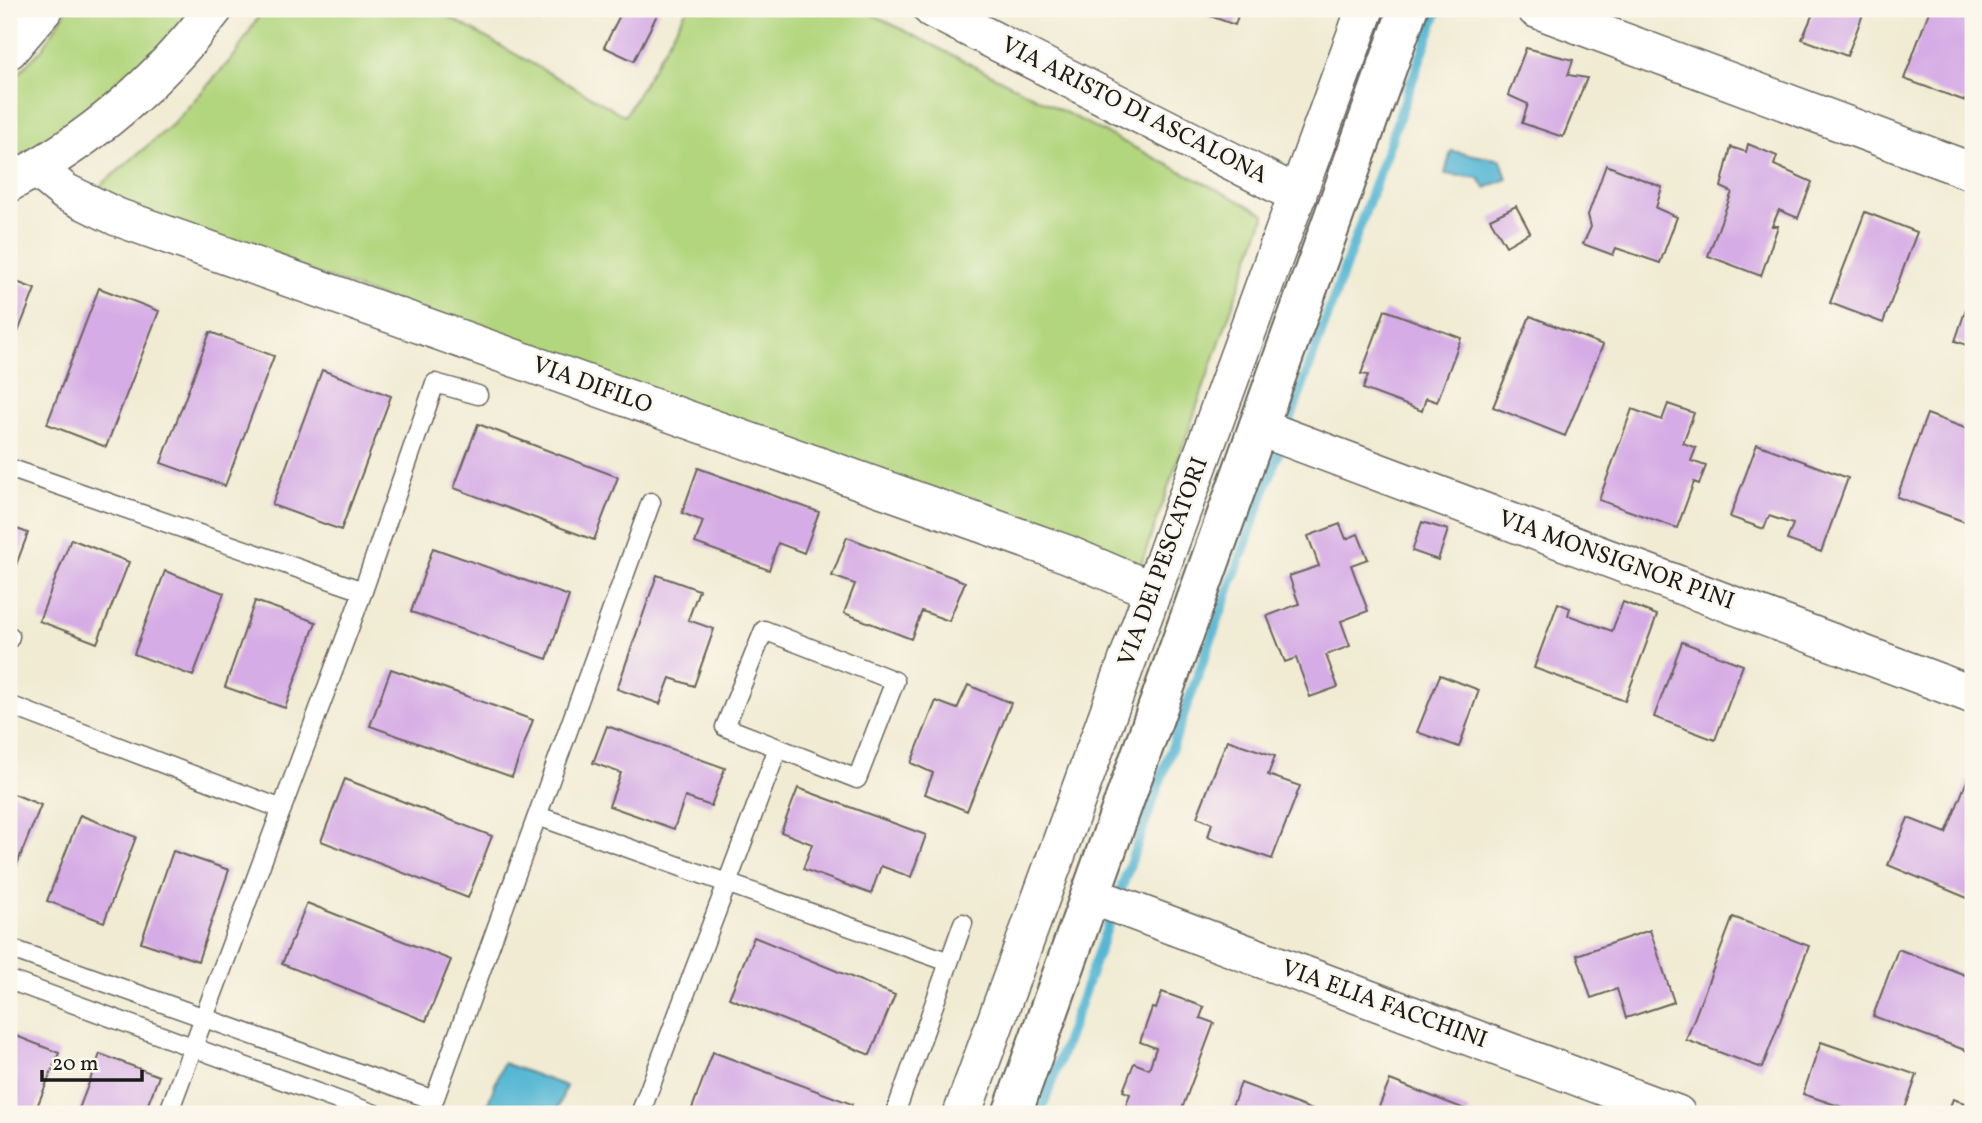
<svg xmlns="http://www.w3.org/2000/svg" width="1982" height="1123" viewBox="0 0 1982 1123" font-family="Vollkorn,serif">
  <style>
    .green { fill: #b2d67e; stroke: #67794d; stroke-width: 2 }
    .water { fill: #56b7d4; stroke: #396a78; stroke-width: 2 }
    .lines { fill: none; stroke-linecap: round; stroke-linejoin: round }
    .stream { stroke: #56b7d4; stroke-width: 10 }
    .building { fill: #d5ace5 }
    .service-casing { stroke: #67645c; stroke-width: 21 }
    .minor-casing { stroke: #67645c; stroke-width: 40 }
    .tertiary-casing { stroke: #67645c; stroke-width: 42 }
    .service { stroke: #fff; stroke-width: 18 }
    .minor { stroke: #fff; stroke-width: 37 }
    .tertiary { stroke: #fff; stroke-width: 38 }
    .labels { text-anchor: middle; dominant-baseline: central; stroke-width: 5; stroke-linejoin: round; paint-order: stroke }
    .street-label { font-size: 24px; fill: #1c1c1c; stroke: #fbf7ec }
  </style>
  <rect width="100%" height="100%" fill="#fbf7ec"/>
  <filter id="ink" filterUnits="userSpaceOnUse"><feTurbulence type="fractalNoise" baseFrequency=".0143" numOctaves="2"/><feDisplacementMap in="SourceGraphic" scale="14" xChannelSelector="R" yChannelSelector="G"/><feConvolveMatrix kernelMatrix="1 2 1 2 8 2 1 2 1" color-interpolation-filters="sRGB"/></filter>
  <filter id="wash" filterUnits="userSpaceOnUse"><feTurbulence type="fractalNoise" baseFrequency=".00686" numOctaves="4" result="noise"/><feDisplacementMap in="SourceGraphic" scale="28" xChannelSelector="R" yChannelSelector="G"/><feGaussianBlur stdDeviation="1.57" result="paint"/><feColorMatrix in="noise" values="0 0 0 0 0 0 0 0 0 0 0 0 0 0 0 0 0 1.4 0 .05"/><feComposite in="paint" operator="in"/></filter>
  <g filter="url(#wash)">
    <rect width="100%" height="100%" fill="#f1ebd3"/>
    <!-- green -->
    <path class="green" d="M67,9H201L116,102L9,178V83L43,48Z
      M263,9H435L625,116L687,9H862L1265,214L1138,573L93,192L173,124L235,55Z"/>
    <!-- water -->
    <path class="water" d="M1451,151L1501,160L1507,179L1485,188L1479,178L1445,174Z
      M503,1063L566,1086L556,1114H484Z"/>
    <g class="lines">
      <!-- stream -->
      <path class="stream" d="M1040,1114L1438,9"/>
    </g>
    <g id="blocks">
      <!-- building -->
      <path class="building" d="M515,9H543L537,20Z
        M623,9H660L634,61L604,47Z
        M1191,9H1240L1235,25Z
        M1815,9H1865L1847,56L1802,39Z
        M1930,9H1973L1971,103L1904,79Z
        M1526,48L1573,60L1568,75L1587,78L1563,137L1522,123L1528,104L1508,95Z
        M1748,144L1777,156L1774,165L1812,182L1798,218L1779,210L1772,226H1778L1761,276L1708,256L1732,192L1721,187L1731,147L1746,152Z
        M1606,165L1662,187L1656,208L1677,217L1660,263L1616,248L1613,255L1583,244L1591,227L1588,215Z
        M1516,206L1530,232L1506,246L1490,219Z
        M1865,212L1917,232L1883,323L1830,303Z
        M9,279L35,289L9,355Z
        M99,288L159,311L106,447L47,424Z
        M1973,288V347L1955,341Z
        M1385,310L1461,338L1437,402L1426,398L1422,411L1363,389L1368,375L1361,374Z
        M1530,316L1603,345L1565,436L1493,407Z
        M210,332L274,356L225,486L161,463Z
        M322,370L391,396L341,530L272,505Z
        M1668,404L1694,413L1683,443L1696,448L1691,461L1706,466L1699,484L1694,482L1677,528L1599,500L1632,409L1662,420Z
        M1927,414L1973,431L1971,524L1897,497Z
        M478,424L618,477L594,540L454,488Z
        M1757,444L1848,478L1821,552L1787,540L1793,524L1769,516L1764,529L1730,517Z
        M698,468L819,512L804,553L778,543L769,570L695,543L703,521L682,513Z
        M1422,522L1448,530L1438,560L1412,551Z
        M1340,524L1346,539L1358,534L1368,559L1351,565L1368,611L1341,621L1350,646L1326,655L1338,687L1310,697L1296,658L1285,662L1267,616L1299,604L1289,576L1319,566L1308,536Z
        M9,526L28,533L9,584Z
        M847,537L965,582L949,621L922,611L911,639L844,613L855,584L832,576Z
        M71,539L129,562L97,643L39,621Z
        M433,548L569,596L547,659L411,612Z
        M165,571L224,593L193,676L134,654Z
        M657,575L699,590L688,620L714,629L694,686L670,678L660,704L617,689Z
        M255,601L316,622L285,708L225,687Z
        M1623,602L1657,615L1625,701L1534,668L1558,603L1570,608L1568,615L1612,631Z
        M1682,642L1743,665L1715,740L1654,717Z
        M391,669L533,720L512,777L370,726Z
        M1440,675L1479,690L1459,747L1417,732Z
        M968,685L1011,703L967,811L925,794L933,773L911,763L936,701L957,709Z
        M607,726L725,768L711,806L685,797L674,829L609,806L621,773L593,763Z
        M1227,740L1275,756L1268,775L1300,786L1272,859L1208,837L1212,823L1197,817Z
        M1968,778L1973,780L1972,900L1888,865L1908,818L1946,833Z
        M345,779L492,836L468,898L321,841Z
        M798,788L926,835L911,877L881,866L871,894L803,869L812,844L781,832Z
        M9,792L41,805L9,884Z
        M80,815L136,837L104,922L47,901Z
        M173,851L229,870L198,961L141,942Z
        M307,903L451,960L426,1021L282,964Z
        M1733,917L1809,946L1762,1068L1686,1040Z
        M1650,930L1674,1002L1626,1018L1617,989L1591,998L1577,955Z
        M754,937L895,995L870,1055L729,998Z
        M1898,949L1973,978V1053L1873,1016Z
        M1162,992L1204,1007L1200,1018L1214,1023L1180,1114H1123L1130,1094L1123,1091L1134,1063L1149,1069L1156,1048L1140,1042L1152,1008L1156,1009Z
        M9,1033L59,1053L34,1114H9Z
        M1821,1042L1917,1075L1903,1114H1863L1803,1094Z
        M713,1052L852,1104L849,1114H690Z
        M100,1054L159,1076L144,1114H77Z
        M1390,1080L1470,1111L1468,1114H1376Z
        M1241,1083L1323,1114H1229Z
        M1953,1099L1973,1106V1114H1947Z"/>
    </g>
  </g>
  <g filter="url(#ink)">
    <use href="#blocks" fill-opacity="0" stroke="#67645c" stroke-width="2"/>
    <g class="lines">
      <defs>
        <path id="service" d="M9,468L363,591
          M764,630L895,681L857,779L725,727Z
          M9,639L10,636
          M9,705L282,809
          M538,816L949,962
          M9,948L434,1100
          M9,980L375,1114
          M168,1114L363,591L435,383L478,395
          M429,1114L651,502
          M640,1114L778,748
          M895,1114L963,923"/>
        <path id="minor" d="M932,9L1298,195
          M1536,9L1973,172
          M9,50L44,9
          M37,169L65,192L117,217L1067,554L1153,591
          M9,183C90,141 159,81 214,9
          M1258,427L1973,695
          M1090,895L1677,1114
          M962,1114L1365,9"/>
        <path id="tertiary" d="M1012,1114L1408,9"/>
      </defs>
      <!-- service casing -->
      <use href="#service" class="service-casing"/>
      <!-- minor casing -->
      <use href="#minor" class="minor-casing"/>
      <!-- tertiary casing -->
      <use href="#tertiary" class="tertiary-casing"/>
      <!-- service -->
      <use href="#service" class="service"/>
      <!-- minor -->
      <use href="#minor" class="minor"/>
      <!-- tertiary -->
      <use href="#tertiary" class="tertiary"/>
    </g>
  </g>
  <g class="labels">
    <!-- street labels -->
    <g class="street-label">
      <text transform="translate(1134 111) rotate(27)">VIA ARISTO DI ASCALONA</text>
      <text transform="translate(592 386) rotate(20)">VIA DIFILO</text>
      <text transform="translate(1616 561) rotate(20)">VIA MONSIGNOR PINI</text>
      <text transform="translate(1164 562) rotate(-70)">VIA DEI PESCATORI</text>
      <text transform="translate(1384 1005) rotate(20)">VIA ELIA FACCHINI</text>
    </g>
  </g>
  <!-- margin -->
  <rect width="1982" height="1123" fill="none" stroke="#fbf7ec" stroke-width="35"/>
  <!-- scale -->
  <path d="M42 1070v10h100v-10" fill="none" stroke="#1c1c1c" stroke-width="3.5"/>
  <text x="52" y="1070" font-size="21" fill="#1c1c1c" stroke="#fbf7ec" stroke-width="5" paint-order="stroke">20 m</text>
</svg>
